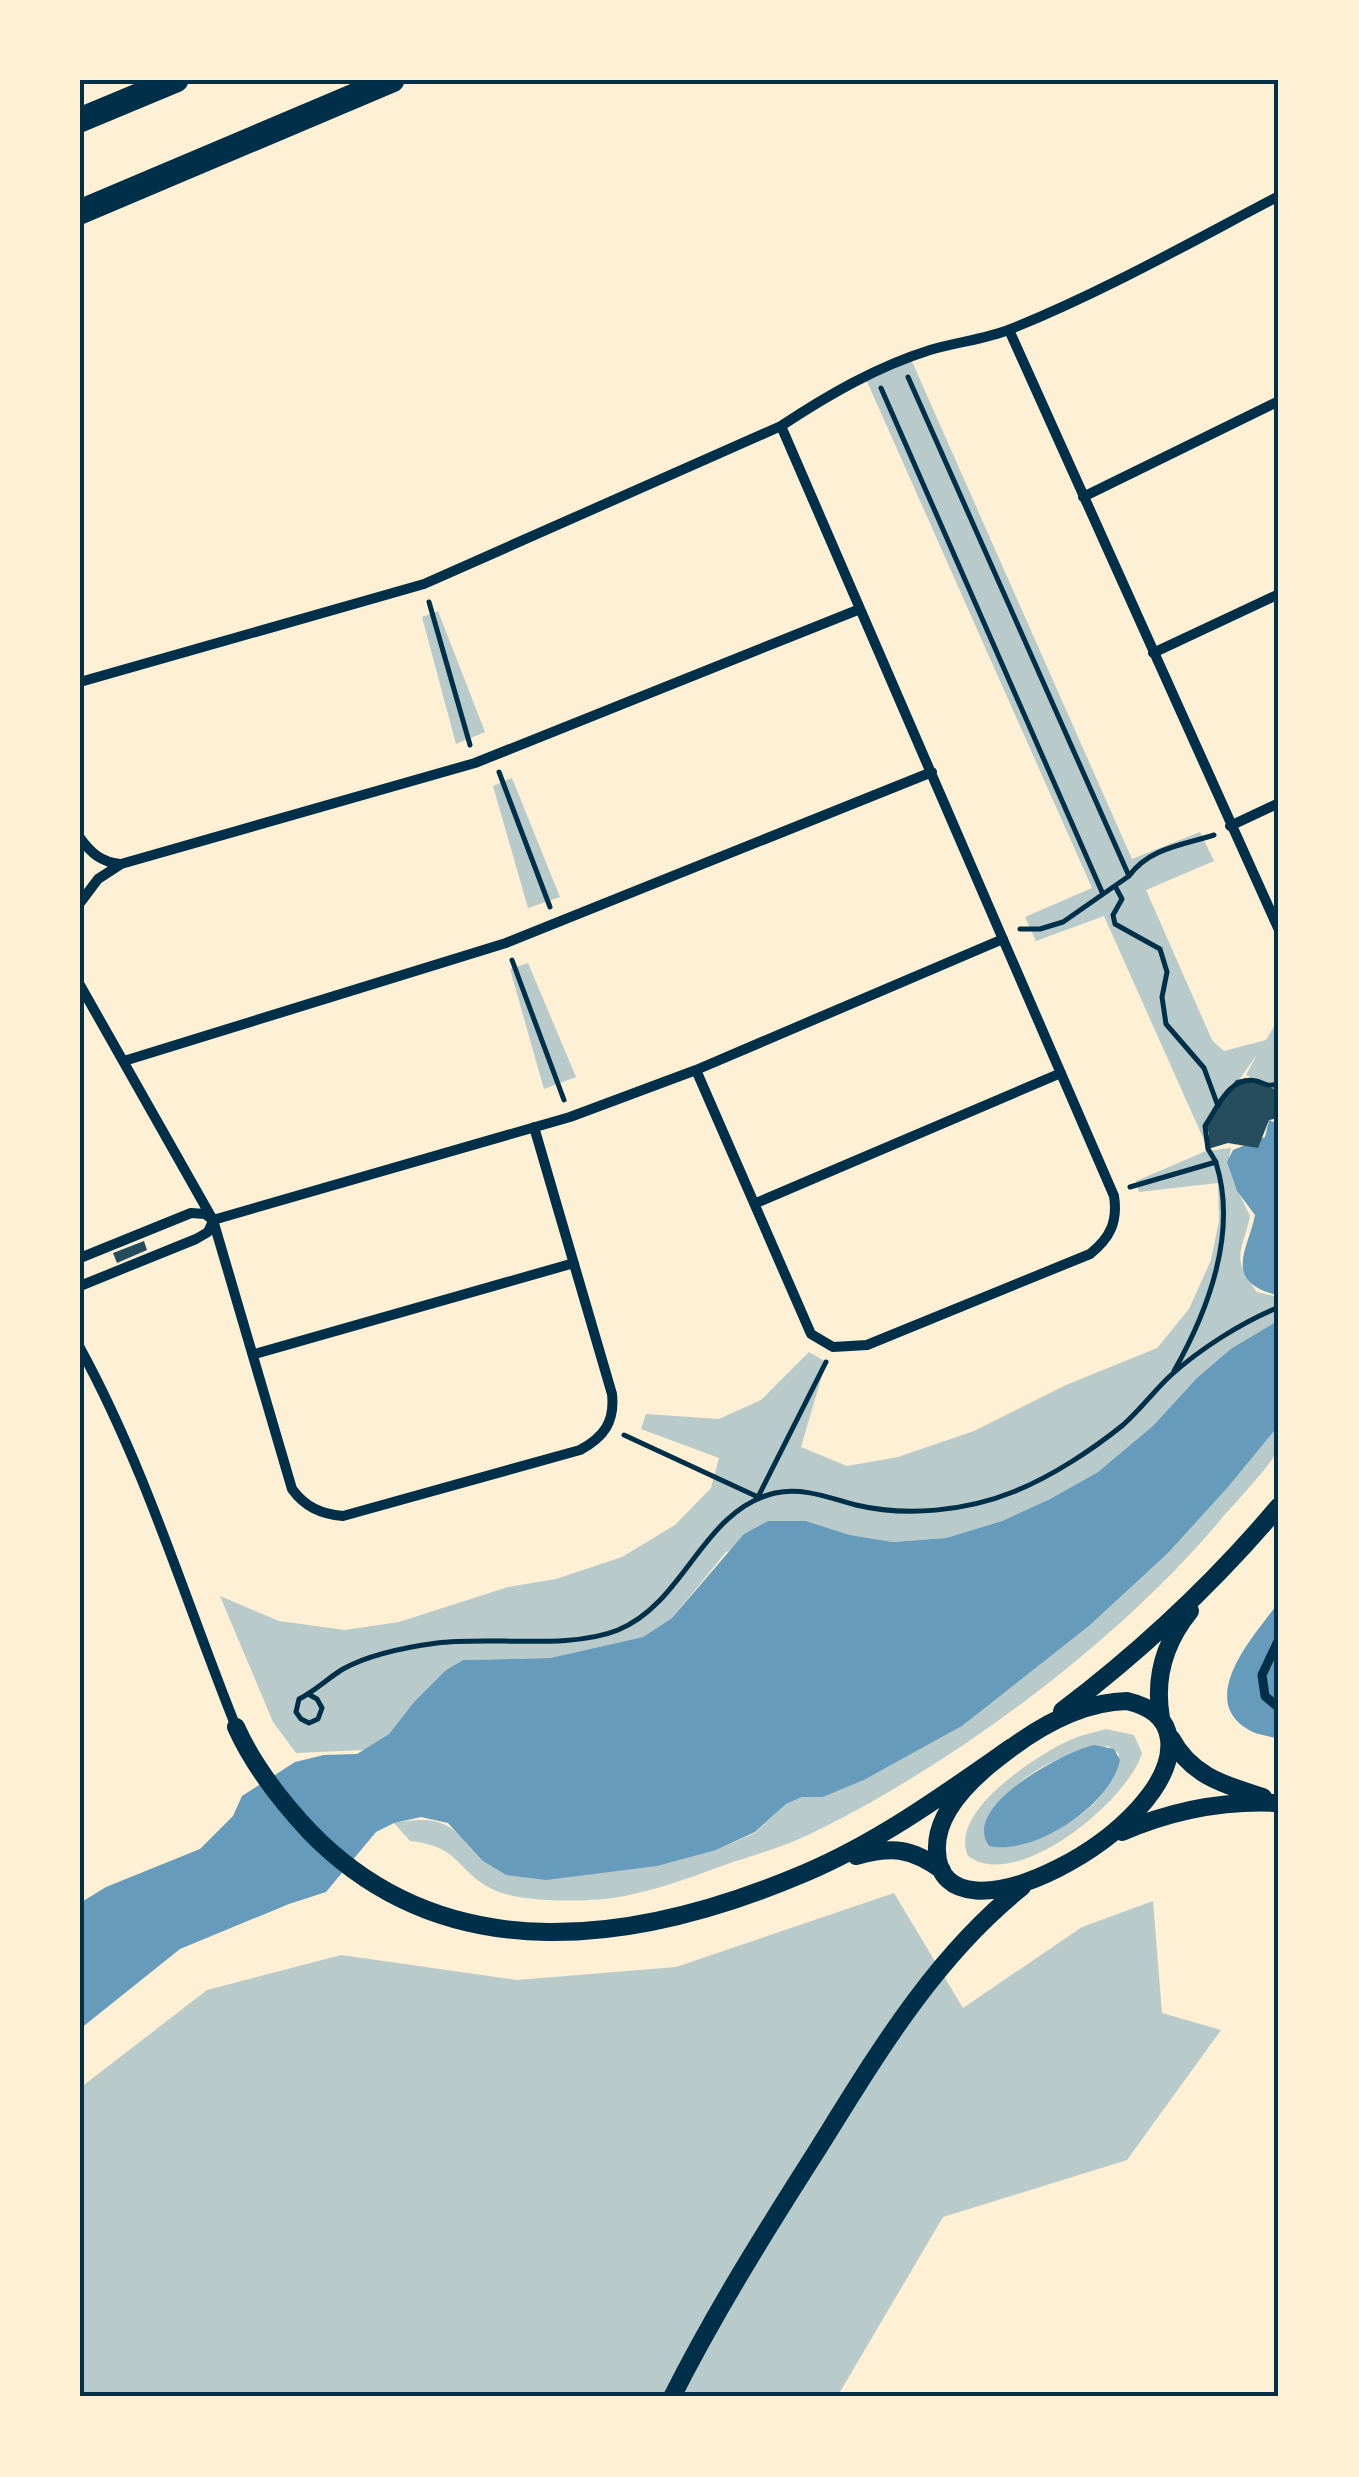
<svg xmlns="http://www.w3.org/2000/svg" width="1359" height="2477" viewBox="0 0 1359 2477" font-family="'Space Grotesk',sans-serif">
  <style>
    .green { fill: #b9caca; fill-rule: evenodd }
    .water { fill: #669bbc }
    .building { fill: #264d5e }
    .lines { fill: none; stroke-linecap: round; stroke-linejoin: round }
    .path { stroke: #003049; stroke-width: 5 }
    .pedestrian { stroke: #003049; stroke-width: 9 }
    .minor { stroke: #003049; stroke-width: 10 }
    .tertiary { stroke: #003049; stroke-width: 18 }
    .motorway { stroke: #003049; stroke-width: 25 }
    .neatline { fill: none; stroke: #003049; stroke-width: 4 }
  </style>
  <rect width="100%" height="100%" fill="#fdf0d5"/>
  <!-- green -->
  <path class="green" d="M910,357L1132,859L1200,832L1214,861L1146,890L1212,1040L1224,1051L1266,1040L1279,1018V1092L1246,1075L1257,1054L1231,1092L1237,1099L1211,1111L1208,1149L1104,916L1036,941L1025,917L1092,888L865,377Z
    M438,611L485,732L456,744L422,617Z
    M512,778L560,897L528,908L493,786Z
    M528,963L576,1077L544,1089L510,969Z
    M1231,1148C1224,1173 1240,1193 1250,1216C1242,1254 1230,1256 1257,1292L1279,1297V1320L1232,1348L1154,1426L1098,1472L1050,1499L1002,1521L946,1538L893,1542L850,1535L806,1521L726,1552L672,1618L643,1637L550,1658L463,1660L446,1670L414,1702L389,1734L364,1750L296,1753L273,1722L220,1596L279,1621L345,1630L399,1622L508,1587L556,1579L622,1557L675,1525L711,1488L719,1458L641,1429L646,1414L719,1419L761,1400L809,1352L826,1362L801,1447L847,1466L898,1457L974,1431L1066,1385L1157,1348L1189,1309L1211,1260L1219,1221L1218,1183L1139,1192L1136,1181L1206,1151Z
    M1279,1425C1279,1431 1280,1441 1279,1447C1276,1460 1233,1505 1222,1518C1119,1642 953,1765 808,1835C781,1848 750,1856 722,1866C686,1879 651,1892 613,1898C582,1902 520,1903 492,1889C454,1869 462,1847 410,1841L394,1823C464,1809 456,1846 506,1875L716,1850L755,1833L786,1804L802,1797H823L864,1780L962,1726L1089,1626L1168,1553L1229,1486Z
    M1106,1729L1134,1735L1142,1753C1128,1801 1016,1893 968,1856C948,1812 1036,1756 1068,1741C1080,1735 1093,1733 1106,1729ZM1108,1746L1119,1754C1111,1805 1066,1829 1020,1844L992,1813C1023,1770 1058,1755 1108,1746Z
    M894,1893L963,2008L1082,1927L1153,1901L1162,2013L1221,2030L1127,2160L943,2217L837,2397H80V2088L207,1990L341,1955L517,1980L676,1967Z"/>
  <!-- water -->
  <path class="water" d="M1269,1120L1279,1124L1277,1295C1221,1281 1249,1248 1255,1215L1237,1191L1227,1162L1233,1150L1265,1137Z
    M1279,1320V1425L1229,1486L1168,1553L1089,1626L962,1726L864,1780L823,1797H802L786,1804L755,1832L716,1850L657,1866L546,1880L506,1875L483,1861L448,1823L421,1817L394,1823L376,1832L326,1892L289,1904L180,1949L80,2029V1903L106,1887L200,1849L233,1816L242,1796L295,1762L324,1755L357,1754L389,1734L414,1702L446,1670L463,1660L550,1658L643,1637L672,1618L744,1534L768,1521H806L850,1535L893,1542L946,1538L1002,1521L1050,1499L1098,1472L1153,1426L1197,1378L1232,1348Z
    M1279,1602V1739C1270,1736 1257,1735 1249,1730C1194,1699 1257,1632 1279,1602Z
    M1094,1745L1114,1749L1120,1760C1111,1805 1034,1856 989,1846C960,1806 1064,1752 1094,1745Z"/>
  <!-- building -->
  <path class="building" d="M1247,1078L1279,1091V1118L1269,1120L1258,1148L1228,1143L1208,1149L1209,1133L1204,1123L1236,1080Z
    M144,1241L147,1250L117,1263L113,1253Z"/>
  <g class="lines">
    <!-- path -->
    <path class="path" d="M908,377L1129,876L1063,922L1040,929H1020
      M881,388L1102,892
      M429,602L470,745
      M499,772L550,907
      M1129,876C1149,848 1183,845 1214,835
      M1115,886L1122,899L1113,915L1115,924L1160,949L1167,972L1162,997L1166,1024L1204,1068L1218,1106
      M512,960L564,1100
      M1130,1187L1216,1162L1208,1149L1205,1126C1217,1108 1230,1075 1256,1081C1267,1084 1268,1088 1279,1083
      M1174,1371C1208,1311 1238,1232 1216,1163
      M624,1435L758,1497L826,1362
      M308,1694L317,1699L322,1708L318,1719L309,1723L301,1719L296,1712L299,1699C315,1691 328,1678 343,1669C370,1654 407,1647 437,1643C490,1636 569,1650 618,1630C686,1602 702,1510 775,1493C804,1487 829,1498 856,1505C906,1517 966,1511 1013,1492C1051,1477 1092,1450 1123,1425C1140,1410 1154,1391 1170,1376C1201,1348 1241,1323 1279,1307"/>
    <!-- pedestrian -->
    <path class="pedestrian" d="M1279,1639L1262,1675L1265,1696L1279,1708"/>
    <!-- minor -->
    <path class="minor" d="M1009,330L1279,930
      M1083,497L1279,401
      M1153,653L1279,594
      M80,682L424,584L781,426C828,395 876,367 930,350C957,342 986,339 1011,329C1103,292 1191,242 1279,196
      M1230,826L1279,803
      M80,838C91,853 101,862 120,864
      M80,903L98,879L121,864L475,763L860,609
      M80,985L213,1220L292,1489C305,1507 321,1514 343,1516L580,1450C604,1437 615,1422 612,1394L534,1127
      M124,1061L506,943L932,772
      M696,1070L811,1334L833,1347L867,1345L1090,1254C1110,1238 1118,1222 1114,1196L781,426
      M756,1203L1061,1073
      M80,1258L191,1213L205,1214L213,1220L570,1117L696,1070L1003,939
      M80,1286L196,1239L208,1232L213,1221
      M80,1348C146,1469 185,1600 236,1727
      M255,1354L574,1263"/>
    <!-- tertiary -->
    <path class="tertiary" d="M1127,1701C1148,1706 1166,1716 1169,1739C1180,1829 940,1956 937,1851C935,1814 970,1780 997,1759C1034,1729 1079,1702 1127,1701Z
      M1062,1711C1141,1651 1215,1582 1279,1506
      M1161,1718C1154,1678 1164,1643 1190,1611
      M236,1727C254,1767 280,1800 310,1832C448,1974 640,1943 805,1873C880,1841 946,1793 1012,1747
      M1171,1738C1191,1776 1225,1785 1263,1797
      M1122,1832C1173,1810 1223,1800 1279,1803
      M856,1856C893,1846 911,1848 942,1870
      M672,2397C715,2312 765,2232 816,2152C876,2056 933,1958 1022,1887"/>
    <!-- motorway -->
    <path class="motorway" d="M80,120L176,80
      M80,212L392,80"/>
  </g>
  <!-- border -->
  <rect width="1359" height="2477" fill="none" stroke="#fdf0d5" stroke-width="165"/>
  <rect x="82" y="82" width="1194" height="2312" class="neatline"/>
</svg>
